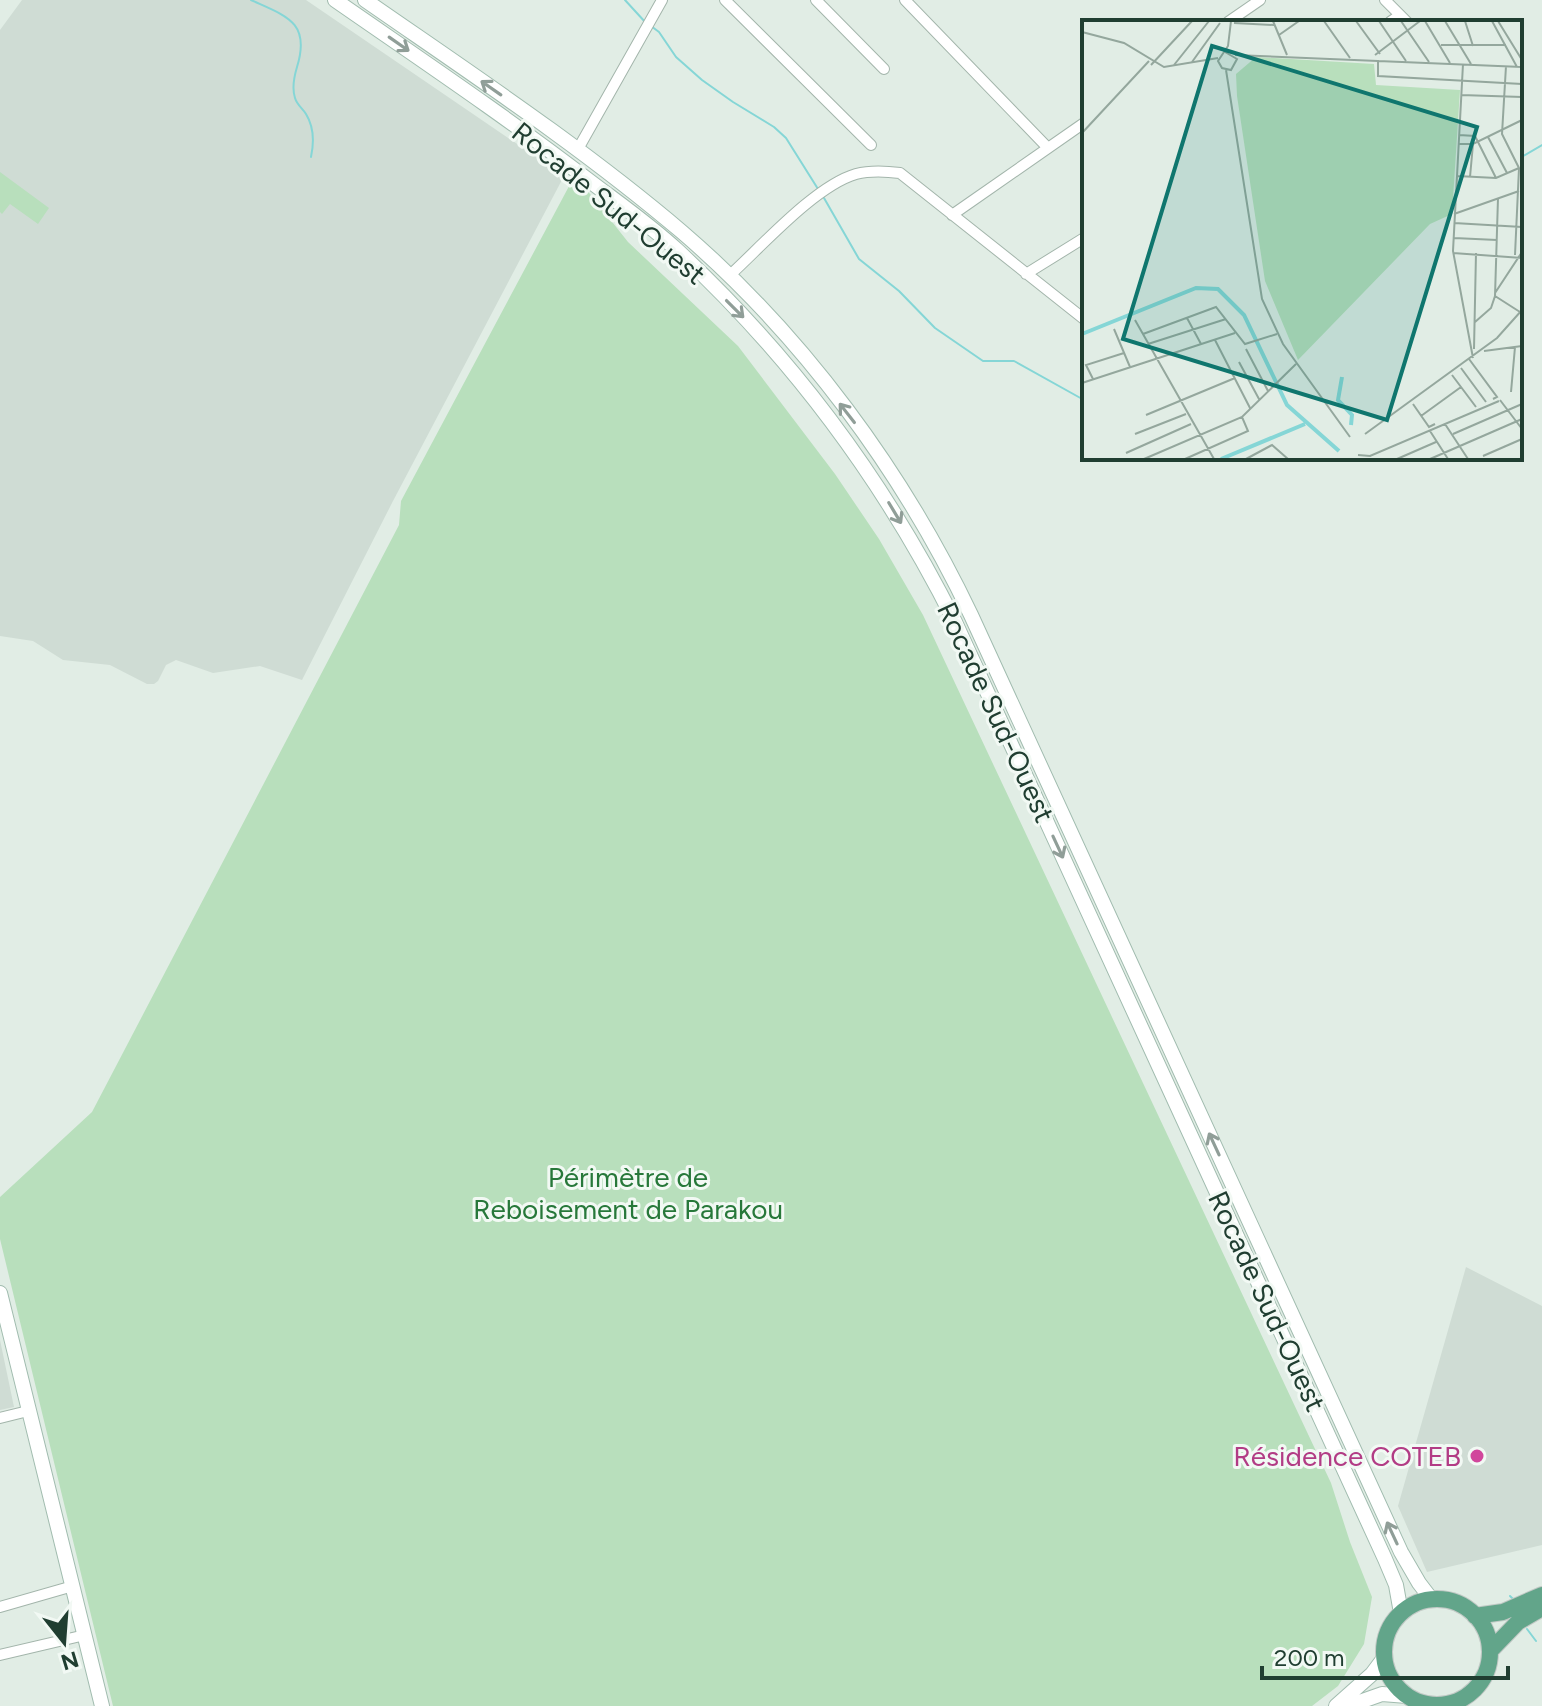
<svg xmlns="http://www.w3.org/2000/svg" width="1542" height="1706" viewBox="0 0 1542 1706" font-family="Figtree,sans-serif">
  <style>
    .built { fill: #cfdcd4 }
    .green { fill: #b8dfbc }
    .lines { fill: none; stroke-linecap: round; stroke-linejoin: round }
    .stream { stroke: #85d6d6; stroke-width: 2 }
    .street-casing { stroke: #a3b5ab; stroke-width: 12 }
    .secondary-casing { stroke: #a1bcaf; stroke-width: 16 }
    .primary-casing { stroke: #c1c9c5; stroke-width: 18 }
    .street { stroke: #fff; stroke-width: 10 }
    .secondary { stroke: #fff; stroke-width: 14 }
    .primary { stroke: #62a58a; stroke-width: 16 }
    .oneway { stroke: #909e98 }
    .hotel-dot { fill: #d1479c; stroke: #f2f9f4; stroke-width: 3 }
    .labels { text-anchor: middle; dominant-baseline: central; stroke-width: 6; stroke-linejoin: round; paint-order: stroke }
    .street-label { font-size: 28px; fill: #203e31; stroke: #f2f9f4 }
    .park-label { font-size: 28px; fill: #27783a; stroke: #f2f9f4 }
    .hotel-label { font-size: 28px; fill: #b23c85; stroke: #f2f9f4; text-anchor: end }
    .inset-river { fill: none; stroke: #85d6d6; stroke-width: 4 }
    .inset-road { fill: none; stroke: #94a79d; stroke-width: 2 }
    .view { fill: #0f766e; fill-opacity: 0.15; stroke: #0f766e; stroke-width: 4 }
    .inset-edge { fill: none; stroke: #203e31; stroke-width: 4 }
  </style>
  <rect width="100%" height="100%" fill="#e1ede5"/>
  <!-- built -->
  <path class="built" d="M22,0H306L564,176L393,501L302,680L260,666L213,673L176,660L166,665L158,681L154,684H147L110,665L63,660L33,641L0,636V30Z
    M1466,1267L1542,1306V1545L1427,1572L1398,1506Z
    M0,1340L14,1407L0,1410Z"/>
  <!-- green -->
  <path class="green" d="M0,172L49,208L38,224L10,204L2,214L0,212Z
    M575,175L628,242L738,346L835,474L879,539L923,615L1331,1483L1350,1542L1372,1597L1364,1644L1338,1686L1312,1706H113L0,1239V1197L92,1112L399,525L401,501Z"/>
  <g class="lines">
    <!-- stream -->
    <path class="stream" d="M251,0C286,16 311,22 297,67C294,77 292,89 295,98C297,105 303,109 306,114C314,127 314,143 311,157
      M625,0L646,23
      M651,26L659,32L676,57L702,80L733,102L774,127L786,138L818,189
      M1520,158L1542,145
      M824,198L859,259L899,291L935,328L983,361H1014L1084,400
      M1510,1596L1513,1599
      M1527,1629L1536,1641"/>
    <defs>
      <path id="street" d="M725,0L871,145
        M816,0L884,69
        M905,0L1048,148
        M1385,0L1407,22
        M1228,22L1260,0
        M1390,22L1400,15
        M578,149L662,0
        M952,215L1084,123
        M1026,274L1084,238
        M729,276C762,246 815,186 856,174C871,170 885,171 900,173L1084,319
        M0,1418L28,1411
        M0,1607L73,1586
        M0,1655L85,1635"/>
      <path id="secondary" d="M335,0C420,59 505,116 587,179C617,202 649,224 677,250C792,357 885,482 955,622L1385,1559L1396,1585L1401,1613
        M365,0C473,75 582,147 682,232C803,336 903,472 971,615L1401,1552L1419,1583L1432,1600
        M0,1293L102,1706
        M1336,1706L1372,1674L1384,1658
        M1348,1706L1382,1694L1407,1696"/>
      <path id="primary" d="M1384 1652a53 53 0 1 1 106 0a53 53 0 1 1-106 0Z
        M1475,1616L1503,1612L1542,1595
        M1490,1651L1518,1622L1542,1608"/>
    </defs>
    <!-- street casing -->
    <use href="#street" class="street-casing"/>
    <!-- secondary casing -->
    <use href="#secondary" class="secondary-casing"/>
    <!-- primary casing -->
    <use href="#primary" class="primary-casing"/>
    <!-- street -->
    <use href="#street" class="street"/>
    <!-- secondary -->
    <use href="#secondary" class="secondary"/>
    <!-- primary -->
    <use href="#primary" class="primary"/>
  </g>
  <!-- one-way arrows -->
  <defs><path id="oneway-shaft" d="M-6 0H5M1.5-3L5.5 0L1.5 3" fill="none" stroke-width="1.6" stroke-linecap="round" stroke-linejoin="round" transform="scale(2)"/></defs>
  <g class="oneway">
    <use href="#oneway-shaft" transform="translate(399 44) rotate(35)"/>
    <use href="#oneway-shaft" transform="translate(491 88) rotate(-145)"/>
    <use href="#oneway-shaft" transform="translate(735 309) rotate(45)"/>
    <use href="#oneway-shaft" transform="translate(847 413) rotate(-128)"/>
    <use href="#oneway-shaft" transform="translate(895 513) rotate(59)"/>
    <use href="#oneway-shaft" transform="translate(1058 847) rotate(65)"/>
    <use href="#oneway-shaft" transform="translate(1214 1144) rotate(-115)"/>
    <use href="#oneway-shaft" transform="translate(1392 1533) rotate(-115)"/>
  </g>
  <!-- markers -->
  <circle class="hotel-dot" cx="1477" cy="1456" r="8"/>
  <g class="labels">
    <!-- street labels -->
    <g class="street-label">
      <text transform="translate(609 203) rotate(39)">Rocade Sud-Ouest</text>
      <text transform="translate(996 712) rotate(65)">Rocade Sud-Ouest</text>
      <text transform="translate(1267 1301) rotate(65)">Rocade Sud-Ouest</text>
    </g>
    <!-- park labels -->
    <g class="park-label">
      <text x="628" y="1177">Périmètre de<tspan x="628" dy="32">Reboisement de Parakou</tspan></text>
    </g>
    <!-- hotel labels -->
    <g class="hotel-label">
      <text x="1461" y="1456">Résidence COTEB</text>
    </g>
  </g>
  <!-- overview -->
  <g transform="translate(1082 20)">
    <rect width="440" height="440" fill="#e1ede5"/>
    <path d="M174,37L292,44L294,65L378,70L370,194L348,204L216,340L183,261L155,76L154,54Z" fill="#b8dfbc"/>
    <path class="inset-river" d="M0,314L114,268L136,269L162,295L205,385L257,431M260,357L256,380L270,395L269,405M139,439L223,404"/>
    <path class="inset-road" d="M191,1L205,35M242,1L268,38M274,1L298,34M297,1L324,41M319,1L347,42M343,1L368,43M363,1L389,44M383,1L391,26M410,1L435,47M416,1L440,40M152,3L192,5M0,12L42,23L82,47L136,38M197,15L217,1M359,25H424M143,32L155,39L149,50L140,48L136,41L146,26L149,1M153,35L440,47M293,35L338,1M296,40V56L440,64M110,42L138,3M381,44L371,231L391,338M69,45L110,1M92,45L127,1M424,46L420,114L437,148L433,235M144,50L180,279L201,324L268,417M379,75L440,77M0,113L67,41M377,115L393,116L414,158M406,117L425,153M376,124H391L440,100M375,156L414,158L437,148M388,157L391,124M372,194L437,171M372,203L440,207M372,218L415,220M371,233L440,238M413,273L440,232M413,276L438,292M105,298L119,324M53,300L132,439M393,302L409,288L413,276L416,178M32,309L48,347M61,314L134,287L163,324L195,314M133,320L168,388M66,324L144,299M164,329L186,371M392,329L394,233M402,331L440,326M387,339L415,377L411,379M157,342L177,379M379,348L404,382M370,355L394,387M11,359L4,345L42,333M0,363L153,313M429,372L433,327M418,380L440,409M331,384L347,407L353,404M64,395L153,358M339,396L379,367M363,404L386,439M348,411L366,439M53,414L104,394M283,414L415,318L440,290M371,414L440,384M44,433L109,404M276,435L288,436L417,381M401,436L440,419M62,439L160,397L214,344M103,439L166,411L160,397M164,439L190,425L206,439M315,439L354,422M348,439L440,399"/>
    <path class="view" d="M130,26L395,107L305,400L41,319Z"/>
    <rect width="440" height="440" class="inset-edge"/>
  </g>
  <!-- north arrow -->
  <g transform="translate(64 1642) rotate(163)" stroke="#f2f9f4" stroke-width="6" paint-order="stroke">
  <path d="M0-6L14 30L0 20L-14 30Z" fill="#203e31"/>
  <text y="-12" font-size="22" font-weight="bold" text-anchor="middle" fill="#203e31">N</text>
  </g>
  <!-- scale -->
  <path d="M1262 1666v12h246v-12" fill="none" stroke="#203e31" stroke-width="4"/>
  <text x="1274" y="1666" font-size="24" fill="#203e31" stroke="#f2f9f4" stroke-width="6" paint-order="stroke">200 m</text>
</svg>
